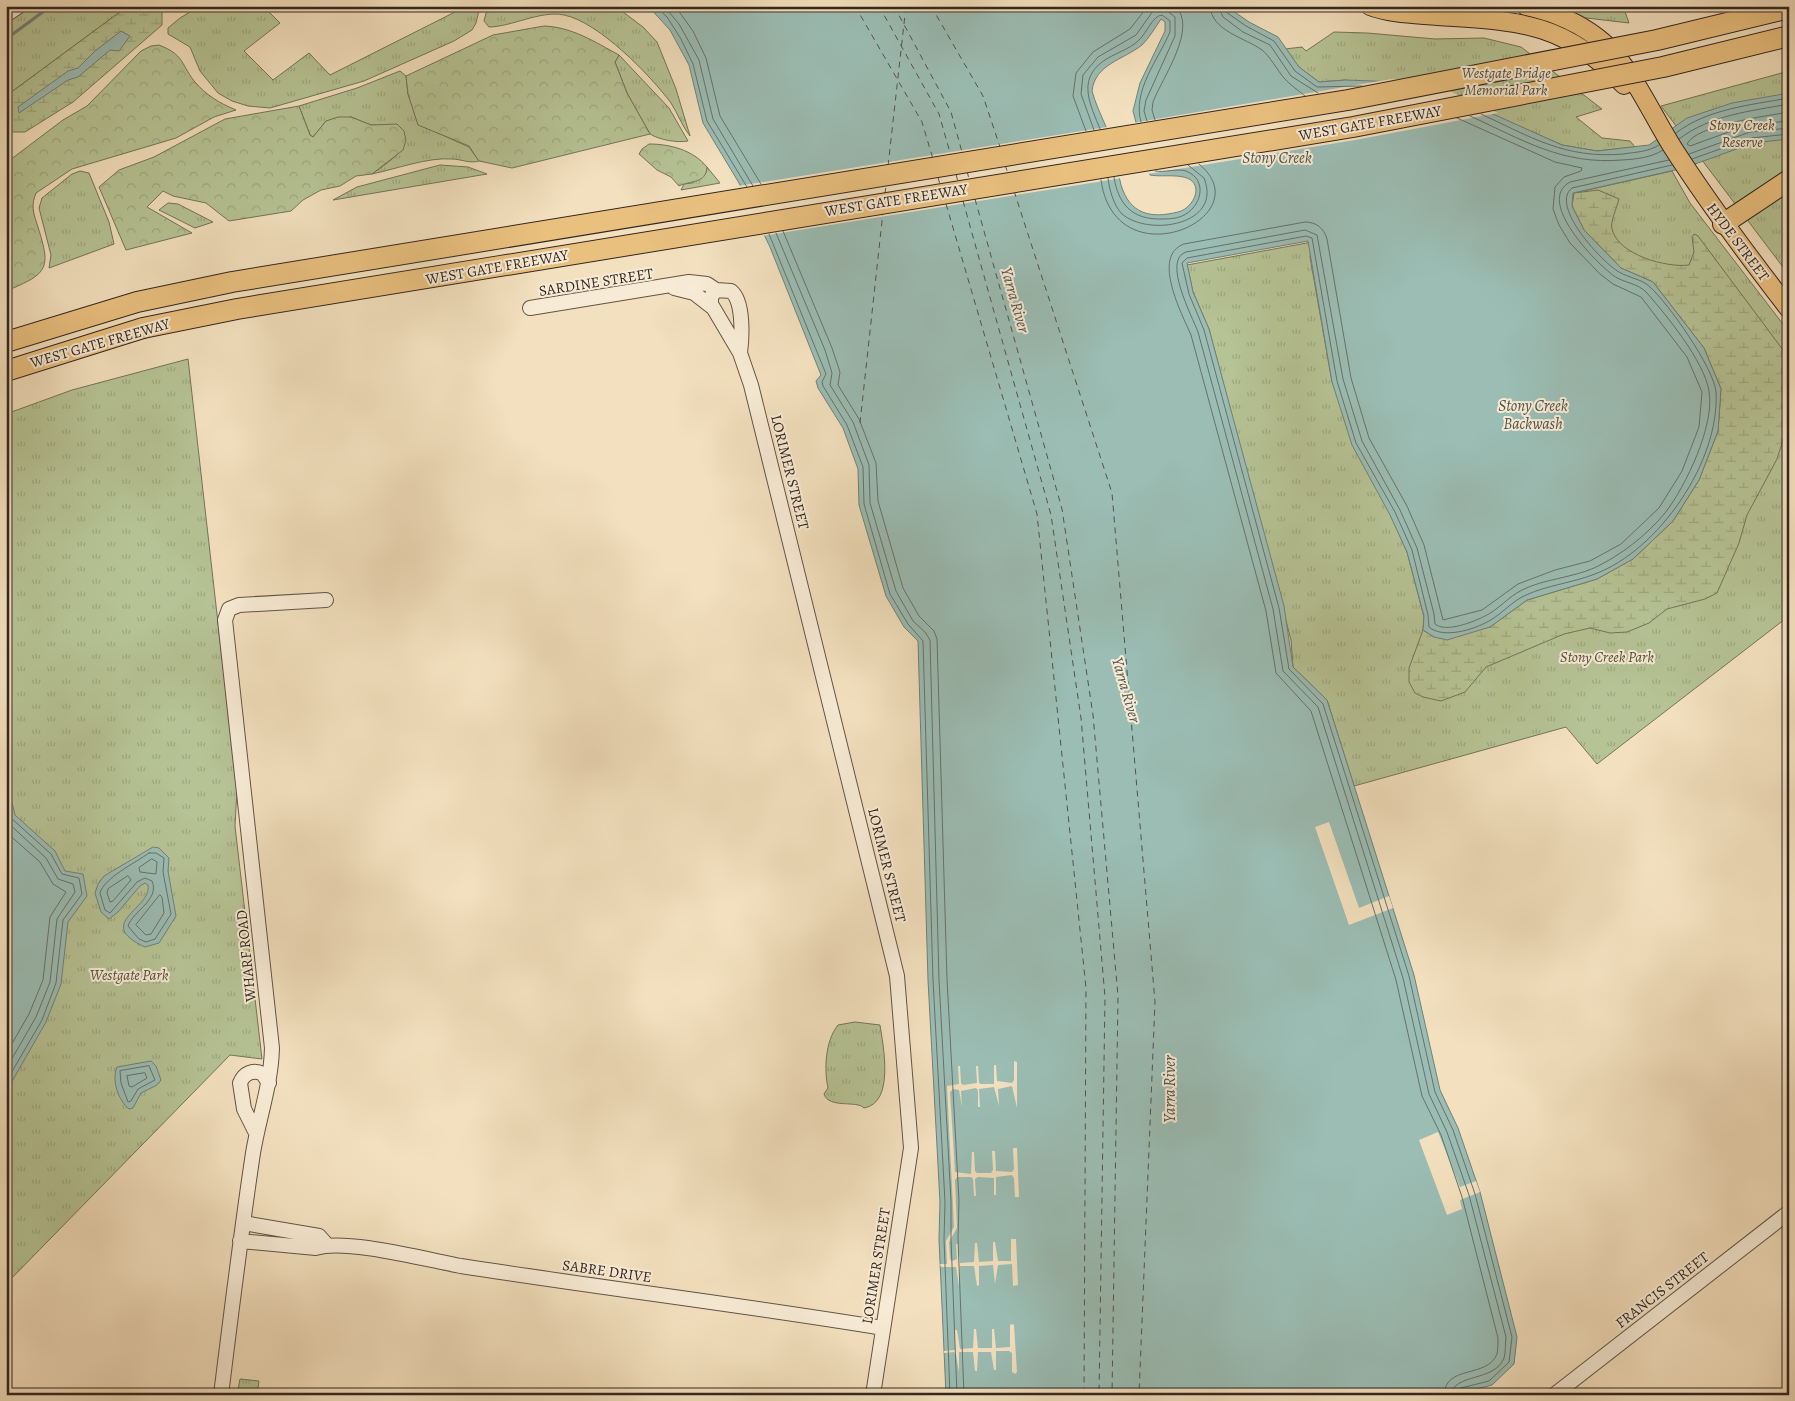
<svg xmlns="http://www.w3.org/2000/svg" width="1795" height="1401" viewBox="0 0 1795 1401" font-family="Alegreya,serif">
  <style>
    .grass { fill: url(#grass-tufts); stroke: #74745a }
    .forest { fill: url(#forest-crowns); stroke: #74745a }
    .wetland { fill: url(#wetland-marsh); stroke: #74745a }
    .water { fill: #9bbdb4; stroke: #718178; fill-rule: evenodd }
    .pier { fill: #f3e0be }
    .lines { fill: none; stroke-linecap: round; stroke-linejoin: round }
    .shore { stroke: #67726a; stroke-width: 1 }
    .stream { stroke: #718178; stroke-width: 3 }
    .ferry { stroke: #52534c; stroke-width: 1; stroke-dasharray: 6 5; stroke-linecap: butt }
    .minor-casing { stroke: #635447; stroke-width: 16 }
    .major-casing { stroke: #33261f; stroke-width: 20 }
    .highway-casing { stroke: #33261f; stroke-width: 22 }
    .minor { stroke: #f7ebd5; stroke-width: 14 }
    .major { stroke: #eac07f; stroke-width: 18 }
    .highway { stroke: #eac07f; stroke-width: 20 }
    .highway-bridge-casing { stroke: #33261f; stroke-width: 22; stroke-linecap: butt }
    .highway-bridge { stroke: #eac07f; stroke-width: 20 }
    .labels { text-anchor: middle; dominant-baseline: central; stroke-width: 4; stroke-linejoin: round; paint-order: stroke }
    .park-label { font-size: 15px; font-style: italic; fill: #544d3c; stroke: #f7ebd5 }
    .street-label { font-size: 15px; fill: #33261f; stroke: #f7ebd5 }
    .water-label { font-size: 16px; font-style: italic; fill: #52534c; stroke: #f7ebd5 }
  </style>
  <defs>
    <pattern id="grass-tufts" width="24" height="20" patternUnits="userSpaceOnUse" patternTransform="scale(1.25)"><rect width="24" height="20" fill="#b6c395"/><path d="M3 7l-1-3M5 7V3M7 7l1-3M15 17l-1-3M17 17v-4M19 17l1-3" fill="none" stroke="#9da780"/></pattern>
    <pattern id="forest-crowns" width="20" height="18" patternUnits="userSpaceOnUse" patternTransform="scale(1.25)"><rect width="20" height="18" fill="#b6c395"/><path d="M2 6a3 3 0 1 1 6 0M12 15a3 3 0 1 1 6 0" fill="none" stroke="#9da780"/></pattern>
    <pattern id="wetland-marsh" width="20" height="14" patternUnits="userSpaceOnUse" patternTransform="scale(1.25)"><rect width="20" height="14" fill="#b6c395"/><path d="M1 5h8M5 5V1M11 12h8M15 12V8" fill="none" stroke="#9da780"/></pattern>
  </defs>
  <rect width="100%" height="100%" fill="#f3e0be"/>
  <filter id="stains"><feTurbulence type="fractalNoise" baseFrequency=".004" numOctaves="4"/><feColorMatrix values="0 0 0 0 .2 0 0 0 0 .09 0 0 0 0 .02 0 0 0 .5 -.17"/></filter>
  <radialGradient id="worn" r=".72"><stop offset=".6" stop-color="#630" stop-opacity="0"/><stop offset="1" stop-color="#630" stop-opacity=".3"/></radialGradient>
  <!-- grass -->
  <path class="grass" d="M34,6H128L6,96V23Z
    M200,6H263L280,23L244,51L273,80L309,53L330,75L455,12L452,6H480L476,23L472,30L454,41L364,81L270,108L248,106L232,101L218,93L200,71L190,47L168,34V28L180,18Z
    M488,6H615L643,27L657,42L676,89L690,136C682,126 678,114 671,103C651,76 599,22 564,15C541,10 511,27 489,27L484,21Z
    M1554,6H1623L1629,23L1578,17Z
    M1334,32L1367,33L1435,39L1484,38L1521,47L1602,109L1576,117L1602,138L1630,141L1635,147L1597,151L1562,145L1500,118L1346,80L1319,82L1299,67L1285,49L1302,47L1306,51Z
    M619,55L669,108L688,141C677,143 660,140 650,134L627,93L615,62Z
    M400,71L406,76L408,94L418,124L469,147L479,161C470,164 461,159 452,159C428,157 396,169 372,174C388,162 419,145 398,125H371L351,117L326,121L313,137L310,135L299,106L357,88Z
    M1789,71V275L1661,106Z
    M440,165L468,167L487,174L333,200L357,187Z
    M707,167L720,183L681,190L684,184L692,183L706,173Z
    M80,171L89,173L109,222L114,244L49,268L51,255L39,208L42,198L72,174Z
    M1672,171L1690,203L1789,332V616L1597,764L1566,727L1354,786L1327,700L1293,667L1291,640L1209,329L1193,292L1187,265L1312,242L1310,257L1332,382L1407,552L1424,617L1423,630L1597,579L1633,559L1673,521L1718,431L1721,389L1704,348L1653,282L1621,268L1572,206L1574,193Z
    M168,203L178,204L213,222L195,228L159,210Z
    M188,359L237,790L235,826L262,1059L230,1055L6,1284V414L72,390Z
    M855,1022L880,1025C883,1045 895,1103 864,1108C857,1100 829,1109 824,1094L828,1088C824,1070 825,1041 838,1025Z
    M240,1379L259,1381L257,1395H237Z"/>
  <!-- forest -->
  <path class="forest" d="M544,26C572,27 595,42 619,55L615,62L627,93L650,134L512,168L479,161L469,146L418,125L408,94L406,76L493,35Z
    M159,45C184,55 180,62 194,81C206,95 219,103 236,110L214,117L176,138L72,169L36,193C31,205 33,212 37,224C51,268 50,273 6,291V163L63,120L87,106L141,51L151,46Z
    M299,106L310,135L313,137L326,121L338,117H351L371,125L397,124L404,131L406,140L403,150L372,174L356,176L340,186L321,190L303,200L291,211L229,221L206,203L173,196L163,191L147,207L192,233L126,250L99,187L119,170L154,157L225,119Z
    M649,144C670,144 693,150 707,167C706,184 691,180 679,186L671,177L657,170L639,154L642,149Z"/>
  <!-- wetland -->
  <path class="wetland" d="M128,6H160L162,9V25L73,102L25,132H12L6,135V96Z
    M1598,190L1619,199C1617,207 1610,222 1612,229C1618,255 1667,268 1689,265L1694,252L1692,237L1694,234L1698,236L1789,358V434H1785L1777,459L1747,515L1739,543L1717,593L1705,599L1667,609L1649,623L1627,632L1610,633L1590,628L1564,634L1486,667L1465,692L1441,701L1423,697L1415,693L1409,682V668L1423,630L1434,637L1490,627L1527,600L1597,579L1633,559L1673,521L1699,480L1718,431L1721,389L1704,348L1653,282L1621,268L1584,230L1572,206L1574,193Z"/>
  <!-- water -->
  <path class="water" d="M648,6H1226L1249,22L1278,37L1299,67L1319,82L1346,80L1424,83L1562,145L1597,151L1649,145L1687,118L1732,103L1789,93V139L1753,143L1684,168L1573,193L1572,206L1584,230L1621,268L1653,282L1704,348L1721,389L1718,431L1699,480L1673,521L1633,559L1597,579L1527,600L1490,627L1447,640L1434,637L1423,630L1424,616L1407,552L1390,515L1352,445L1332,382L1308,241L1187,263L1193,292L1209,329L1284,606L1293,667L1327,700L1414,975L1440,1090L1458,1128L1480,1192L1517,1337L1514,1364L1492,1385L1453,1395H946L939,1239L940,1202L928,980L918,641L904,627L886,596L859,505L858,469L843,428L818,388L816,381L821,375L770,247L739,183L703,123L689,65L670,30ZM1161,19L1165,22V31L1140,83L1133,111L1150,175C1163,178 1195,170 1196,190C1196,200 1187,210 1178,212C1150,219 1130,214 1121,185C1118,176 1119,165 1116,155C1111,133 1098,113 1092,91C1095,64 1123,60 1142,45C1149,38 1155,28 1161,19Z
    M121,31L130,36L119,51L110,50L78,77L68,80L19,113L18,107L68,71L78,68L95,51Z
    M6,778L15,815L55,851L65,871L83,874L87,896L68,922L61,984L46,1022L6,1092Z
    M153,847L159,848L169,858L168,871L176,916L159,943L145,947C93,923 152,909 148,885L145,883L140,886L118,912L109,919L101,912L95,893L98,884L104,876Z
    M151,1061L156,1066L161,1080L157,1085L141,1093L133,1108L129,1109C119,1101 111,1081 117,1067Z"/>
  <!-- pier -->
  <path class="pier" d="M1391,79L1425,80L1498,113L1355,140L1148,174L1133,123Z
    M1107,127L1118,154L1122,178L762,236L738,186Z
    M1329,822L1359,908L1389,896L1393,908L1349,925L1315,827Z
    M1014,1061L1017,1062V1108L1012,1086L998,1089L999,1106L994,1087L979,1089L980,1107H978V1090L976,1088L961,1091L962,1107L959,1090L953,1089L950,1092L955,1172L971,1174L972,1152H974L975,1171L977,1173H991L993,1170L992,1151H995L996,1171L1012,1172L1014,1169L1013,1148H1017L1019,1197H1015L1014,1178L1012,1175L996,1177V1195H994V1178L978,1177L975,1179L976,1196H974L973,1179L971,1177H957L955,1180L957,1228L949,1242L950,1259L952,1261L957,1259L956,1244H958L960,1263L974,1262L975,1243H977L979,1262L993,1261V1242H995L998,1261H1011V1239H1016L1018,1285L1013,1286L1012,1264L998,1265L995,1284L993,1265L979,1266V1285L977,1286L974,1266H960L959,1286L956,1267H941L940,1264H947L946,1241L954,1227L947,1086L959,1084L958,1066H960L961,1083L963,1085L977,1083L976,1066H978L979,1083L981,1084H994V1065H996L997,1081L1012,1083L1014,1080Z
    M1438,1132L1460,1187L1476,1181L1480,1192L1460,1200L1462,1209L1447,1215L1419,1140Z
    M1012,1324L1014,1325L1017,1372L1015,1374L1012,1372V1353L1009,1351H996V1370H994L991,1352H978L977,1371H975L973,1352H959V1372L956,1355L954,1352L944,1353V1351L955,1350V1330H957L960,1349L973,1348L974,1329H976L978,1348H992V1329H994L996,1348L1010,1347V1325Z"/>
  <g class="lines">
    <!-- shore -->
    <path class="shore" d="M655,6L667,17L681,39L693,64L707,121L747,187
      M664,6L679,24L699,60L713,119L753,186
      M675,6L693,31L706,58L720,116L761,184
      M1210,6C1211,31 1246,38 1262,50C1269,55 1278,71 1284,78C1290,85 1298,90 1305,96
      M1218,6L1223,17L1243,32L1270,45L1291,76L1318,93
      M1224,6L1226,12L1246,26L1274,41L1295,71L1317,87L1362,86
      M1789,112C1767,116 1696,125 1687,144L1690,146L1748,125L1789,121
      M1481,114C1531,137 1565,159 1623,154C1636,152 1648,152 1659,145
      M1470,116C1523,140 1562,165 1622,160C1637,159 1650,158 1663,150
      M1155,120L1152,110L1153,102C1162,78 1199,27 1175,6
      M1100,129C1091,106 1077,81 1102,62C1114,53 1129,50 1139,40C1147,33 1152,16 1162,15L1170,21V32C1158,60 1132,91 1141,122
      M1094,130L1081,94L1083,75L1098,57L1136,35L1153,11L1163,8L1175,17V36L1146,100L1144,111L1147,121
      M1086,131L1073,96L1076,73L1093,52L1130,29L1148,6
      M1676,133C1707,109 1750,105 1789,98
      M1679,139C1710,115 1751,111 1789,104
      M1689,154L1750,132L1789,128
      M1692,159L1751,138L1789,134
      M1114,177C1118,204 1132,219 1159,219C1167,219 1175,219 1182,216C1201,208 1209,180 1186,171C1177,168 1165,173 1155,171
      M1108,178C1109,189 1114,206 1122,214C1149,237 1223,225 1204,178L1188,165
      M1101,180C1115,283 1264,217 1199,164
      M783,231L832,348L840,372L838,385L859,419L876,463L878,501L903,588L919,616L934,631L937,639L947,979L959,1201L958,1239L964,1395
      M776,233L825,350L832,373L830,385L853,422L869,465L870,503L896,591L913,621L925,632L930,640L939,980L951,1201V1239L957,1395
      M769,234L826,374L822,382L823,386L847,425L863,467L864,504L890,594L908,624L923,641L933,980L945,1202L944,1239L950,1395
      M6,799L11,818L51,854L62,874L79,878L82,894L63,920L56,983L42,1020L6,1082
      M6,821L46,858L58,879L73,884L75,892L57,919L50,982L36,1017L6,1069
      M6,832L40,862L53,884L66,892L50,917L43,980L29,1014L6,1054
      M149,853H156L164,858L163,872L171,914L155,939L146,942L139,939L128,926C133,911 160,900 152,881L145,878L137,882L110,913L105,910L100,893C104,878 135,863 149,853Z
      M152,859L157,862L156,874L140,872L139,868Z
      M128,876L131,880L113,901L110,902L107,893L108,889Z
      M160,895L162,897L164,913L151,934L146,935L136,925Z
      M149,1066L155,1080L138,1089L131,1101L128,1102L121,1083L120,1071Z
      M145,1073L147,1078L132,1087L129,1086L127,1076Z
      M1444,1395C1445,1364 1487,1379 1497,1354C1498,1349 1498,1343 1498,1338L1462,1197L1441,1135L1422,1096L1396,980L1311,711L1276,673L1266,611L1191,335C1182,314 1151,256 1184,244L1305,222C1316,222 1324,228 1327,239L1351,378L1369,438L1407,506L1424,545L1443,620L1482,610L1518,584L1555,570L1590,561L1621,544L1659,508L1682,471L1699,427L1702,392L1687,357L1641,297L1613,284L1600,274L1570,243L1559,225L1553,209L1555,187L1564,177L1581,171L1582,168L1555,162L1457,118
      M1451,1395C1453,1373 1495,1382 1504,1358C1506,1352 1505,1343 1506,1337L1469,1195L1447,1132L1429,1094L1403,978L1318,707L1283,671L1273,609L1198,332C1192,316 1162,260 1186,252L1305,230L1317,235L1343,379L1362,441L1400,510L1417,548L1434,614L1435,624C1446,633 1473,622 1485,616C1498,610 1508,597 1522,590C1544,579 1571,578 1594,568C1620,556 1647,535 1665,513C1686,486 1715,425 1709,391C1704,361 1667,316 1647,293C1638,283 1624,283 1614,276C1596,263 1535,201 1570,182L1669,160
      M1458,1395L1461,1388L1489,1381L1509,1362L1512,1337L1475,1194L1453,1130L1435,1092L1409,976L1323,704L1289,669L1279,608L1204,330L1189,294L1182,263L1187,258L1306,236L1312,238L1337,381L1356,443L1395,512L1412,550L1428,615L1429,627C1443,639 1473,630 1489,621C1502,614 1512,601 1526,595C1548,585 1572,583 1595,574C1659,550 1720,461 1716,392C1714,368 1668,303 1650,287C1642,279 1629,278 1619,272C1603,263 1549,206 1572,188L1672,165"/>
    <!-- stream -->
    <path class="stream" d="M6,39L51,6"/>
    <!-- ferry -->
    <path class="ferry" d="M855,6L922,122L933,159
      M879,6L939,114L951,156
      M894,6L951,112L962,152
      M931,6L983,96L1000,147
      M1005,165L1008,173
      M888,166L906,6
      M967,171L969,179
      M956,174L958,182
      M938,177L940,185
      M1014,191L1112,493L1155,1002L1139,1395
      M885,194L886,185
      M975,199L1062,509L1093,715L1118,996L1112,1395
      M963,201L1051,515L1081,718L1105,997L1099,1395
      M946,204L1037,514L1086,988L1084,1395
      M860,423L883,212"/>
    <defs>
      <path id="minor" d="M6,15L19,6
        M674,288L694,293L712,307
        M530,308L689,282L707,284L716,290
        M740,353C742,338 744,301 731,291L716,290L711,297V304L740,353L751,385L897,976L911,1148L873,1395
        M256,1133L244,1109L240,1083C244,1073 253,1069 263,1074L269,1083
        M243,1223L319,1236L327,1245
        M240,1241L316,1248C344,1238 428,1260 461,1266C602,1288 743,1305 883,1328
        M221,1395C231,1314 241,1233 253,1153C259,1117 271,1085 272,1048L225,620L229,609L239,605L326,600
        M1554,1395L1789,1212"/>
      <path id="major" d="M1370,6C1391,14 1415,14 1438,16C1519,21 1565,22 1624,85
        M1526,6C1554,12 1582,24 1604,43C1634,72 1651,113 1673,148C1709,204 1748,256 1789,309"/>
      <path id="highway" d="M1723,224L1789,180
        M6,371L143,328"/>
    </defs>
    <!-- minor casing -->
    <use href="#minor" class="minor-casing"/>
    <!-- major casing -->
    <use href="#major" class="major-casing"/>
    <!-- highway casing -->
    <use href="#highway" class="highway-casing"/>
    <!-- minor -->
    <use href="#minor" class="minor"/>
    <!-- major -->
    <use href="#major" class="major"/>
    <!-- highway -->
    <use href="#highway" class="highway"/>
    <defs>
      <path id="highway-bridge" d="M143,328L237,309L1353,127L1663,67L1789,36
        M6,342L137,302L232,282L1348,100L1657,40L1789,8"/>
    </defs>
    <!-- highway-bridge casing -->
    <use href="#highway-bridge" class="highway-bridge-casing"/>
    <!-- highway-bridge -->
    <use href="#highway-bridge" class="highway-bridge"/>
  </g>
  <g class="labels">
    <!-- park labels -->
    <g class="park-label">
      <text x="1506" y="73">Westgate Bridge<tspan x="1506" dy="17">Memorial Park</tspan></text>
      <text x="1742" y="125">Stony Creek<tspan x="1742" dy="17">Reserve</tspan></text>
      <text x="1607" y="657">Stony Creek Park</text>
      <text x="129" y="975">Westgate Park</text>
    </g>
    <!-- street labels -->
    <g class="street-label">
      <text transform="translate(1370 123) rotate(-10)">WEST GATE FREEWAY</text>
      <text transform="translate(896 200) rotate(-9)">WEST GATE FREEWAY</text>
      <text transform="translate(1738 242) rotate(53)">HYDE STREET</text>
      <text transform="translate(497 267) rotate(-10)">WEST GATE FREEWAY</text>
      <text transform="translate(596 282) rotate(-9)">SARDINE STREET</text>
      <text transform="translate(100 343) rotate(-16)">WEST GATE FREEWAY</text>
      <text transform="translate(790 472) rotate(76)">LORIMER STREET</text>
      <text transform="translate(887 865) rotate(76)">LORIMER STREET</text>
      <text transform="translate(246 956) rotate(-96)">WHARF ROAD</text>
      <text transform="translate(876 1266) rotate(-81)">LORIMER STREET</text>
      <text transform="translate(607 1271) rotate(8)">SABRE DRIVE</text>
      <text transform="translate(1662 1290) rotate(-38)">FRANCIS STREET</text>
    </g>
    <!-- water labels -->
    <g class="water-label">
      <text x="1277" y="158">Stony Creek</text>
      <text transform="translate(1015 300) rotate(74)">Yarra River</text>
      <text x="1533" y="406">Stony Creek<tspan x="1533" dy="18">Backwash</tspan></text>
      <text transform="translate(1126 690) rotate(74)">Yarra River</text>
      <text transform="translate(1170 1089) rotate(-90)">Yarra River</text>
    </g>
  </g>
  <!-- margin -->
  <rect width="1795" height="1401" fill="none" stroke="#f3e0be" stroke-width="25"/>
  <rect x="8" y="8" width="1780" height="1386" fill="none" stroke="#33261f" stroke-width="2.5"/>
  <rect x="12" y="12" width="1770" height="1376" fill="none" stroke="#33261f"/>
  <rect width="100%" height="100%" filter="url(#stains)"/>
  <rect width="100%" height="100%" fill="url(#worn)"/>
</svg>
